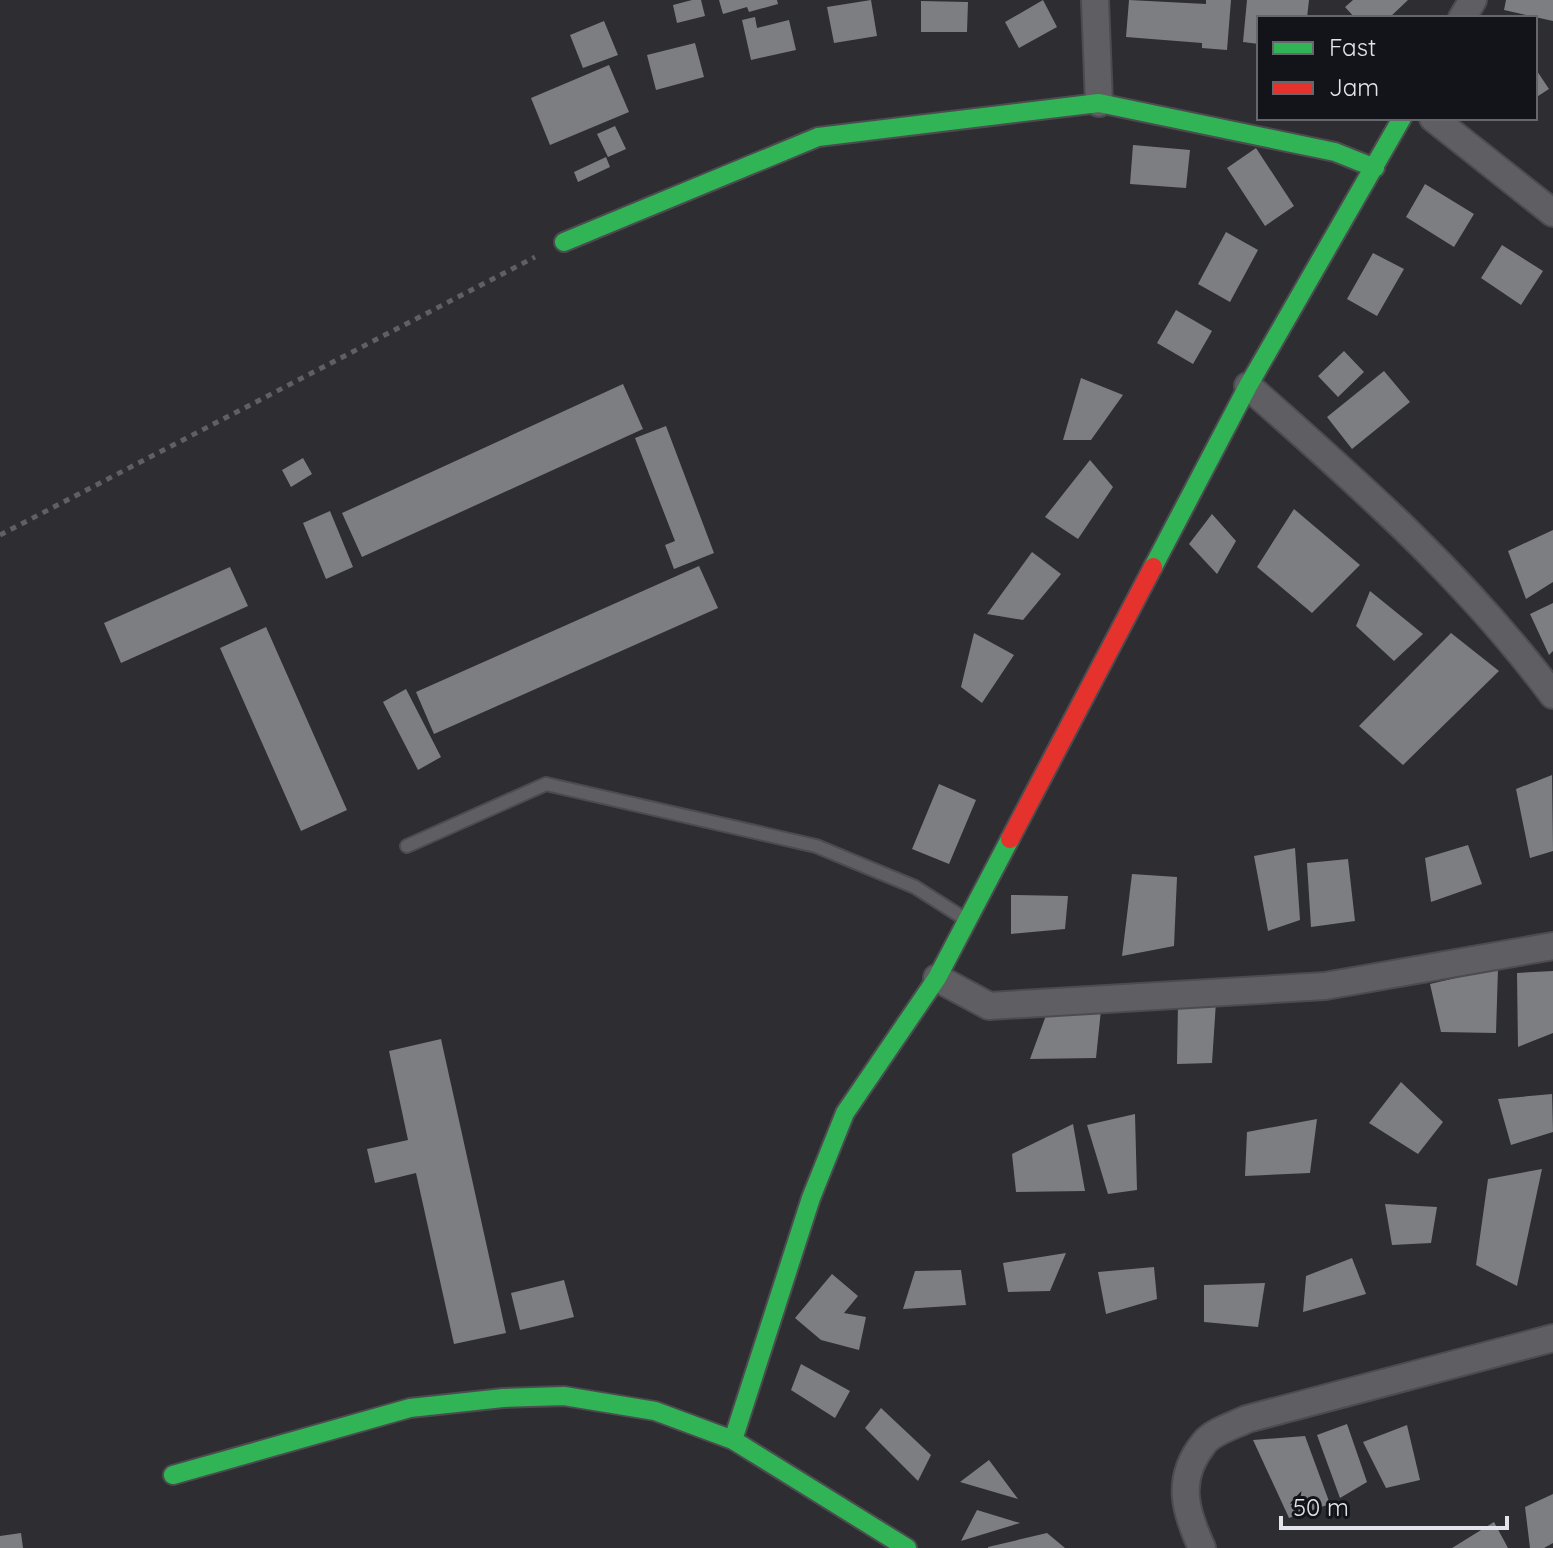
<svg xmlns="http://www.w3.org/2000/svg" width="1553" height="1548" viewBox="0 0 1553 1548" font-family="Quicksand,sans-serif">
  <style>
    .building { fill: #7d7e82 }
    .lines { fill: none; stroke-linecap: round; stroke-linejoin: round }
    .lane-casing { stroke: #4b4b50; stroke-width: 16 }
    .street-casing { stroke: #4b4b50; stroke-width: 30 }
    .fast-casing { stroke: #4b4b50; stroke-width: 22 }
    .jam-casing { stroke: #4b4b50; stroke-width: 22 }
    .path { stroke: #5f6064; stroke-width: 5; stroke-dasharray: 6 6; stroke-linecap: butt }
    .lane { stroke: #5f5f63; stroke-width: 12 }
    .street { stroke: #5f5f63; stroke-width: 26 }
    .fast { stroke: #30b455; stroke-width: 18 }
    .jam { stroke: #e5322d; stroke-width: 18 }
  </style>
  <rect width="100%" height="100%" fill="#2d2d32"/>
  <!-- building -->
  <path class="building" d="M692,0H701L705,16L677,23L673,5Z
    M719,0H777L778,4L749,12L747,7L723,14Z
    M871,0L877,36L834,43L827,7Z
    M1043,0L1057,27L1019,48L1005,22Z
    M1129,0L1206,4V0H1231L1227,50L1202,48V43L1126,37Z
    M1247,0H1309L1307,18H1259V44L1243,42Z
    M1353,0H1408L1389,18H1355L1345,7Z
    M1506,0H1553V21L1504,10Z
    M921,1L968,2L967,32H921Z
    M755,17L757,28L789,20L796,50L751,60L742,20Z
    M604,21L618,55L583,68L570,35Z
    M695,43L704,77L656,90L647,55Z
    M609,65L629,112L550,145L531,98Z
    M1535,68L1549,89L1535,98Z
    M615,126L626,149L608,157L597,134Z
    M1133,145L1190,150L1186,188L1130,184Z
    M1256,148L1294,206L1265,226L1227,168Z
    M606,157L610,167L578,182L574,172Z
    M1425,184L1474,214L1454,247L1406,217Z
    M1226,232L1258,250L1230,302L1198,284Z
    M1502,245L1543,271L1521,305L1481,278Z
    M1373,253L1404,269L1377,316L1347,299Z
    M1176,310L1212,331L1193,364L1157,343Z
    M1344,351L1364,372L1338,397L1318,376Z
    M1384,371L1410,402L1352,449L1327,417Z
    M1081,378L1123,395L1091,440H1063Z
    M623,384L643,429L362,557L342,513Z
    M666,426L714,553L674,569L665,545L675,541L635,438Z
    M303,458L312,474L291,487L282,470Z
    M1090,460L1113,487L1078,539L1045,517Z
    M1294,509L1360,565L1312,613L1257,567Z
    M330,511L353,567L326,579L303,523Z
    M1212,514L1236,541L1217,574L1189,544Z
    M1553,530V582L1526,599L1508,551Z
    M1032,552L1061,574L1023,620L987,614Z
    M699,566L718,608L434,734L416,692Z
    M230,567L248,606L121,663L104,623Z
    M1370,591L1423,634L1394,661L1356,626Z
    M1553,603V651L1549,655L1530,614Z
    M266,627L347,810L301,831L220,648Z
    M974,633L1014,655L982,703L961,687Z
    M1451,633L1499,671L1403,765L1359,726Z
    M406,689L441,757L418,770L383,702Z
    M1552,775L1553,851L1530,858L1516,789Z
    M939,784L976,800L949,864L912,849Z
    M1468,845L1482,884L1431,902L1425,858Z
    M1295,848L1300,920L1268,931L1254,856Z
    M1348,859L1355,921L1311,927L1307,863Z
    M1132,874L1177,877L1174,946L1122,956Z
    M1011,895L1068,896L1065,929L1011,934Z
    M1498,968L1496,1033L1441,1032L1430,984Z
    M1553,971V1033L1518,1047L1517,973Z
    M1216,1002L1212,1063L1177,1064L1178,1004Z
    M1048,1010H1101L1096,1058L1030,1059Z
    M441,1039L506,1333L454,1344L416,1173L375,1183L367,1149L408,1140L389,1051Z
    M1401,1082L1443,1122L1418,1154L1369,1123Z
    M1552,1094L1553,1132L1511,1145L1498,1099Z
    M1135,1114L1137,1190L1108,1194L1087,1125Z
    M1317,1119L1310,1173L1245,1176L1247,1132Z
    M1073,1124L1085,1191L1016,1192L1012,1154Z
    M1542,1169L1517,1286L1476,1265L1488,1179Z
    M1385,1204L1437,1207L1431,1243L1392,1245Z
    M1066,1253L1050,1291L1008,1292L1003,1263Z
    M1352,1258L1366,1294L1303,1312L1306,1276Z
    M1154,1267L1157,1299L1106,1314L1098,1272Z
    M961,1270L966,1305L903,1309L915,1271Z
    M832,1274L858,1296L844,1313L866,1317L859,1350L821,1340L795,1318Z
    M564,1280L574,1317L520,1330L511,1293Z
    M1265,1283L1258,1327L1204,1322V1285Z
    M801,1364L850,1391L835,1418L791,1390Z
    M881,1408L931,1455L918,1481L865,1428Z
    M1347,1424L1367,1482L1340,1498L1317,1435Z
    M1407,1425L1420,1480L1386,1488L1363,1442Z
    M1305,1436L1330,1504L1289,1518L1253,1440Z
    M989,1460L1018,1499L960,1482Z
    M1553,1494V1543L1544,1548H1530L1525,1507Z
    M977,1510L1020,1523L961,1541Z
    M1494,1522L1508,1548H1452Z
    M21,1533L23,1548H0V1536Z
    M1047,1533L1065,1548H988V1547Z"/>
  <g class="lines">
    <defs>
      <path id="lane" d="M407,846L546,784L816,846L915,887L965,919"/>
      <path id="street" d="M1095,0L1099,103
        M1462,18L1473,0
        M1433,118L1553,213
        M1248,386C1359,484 1464,576 1553,695
        M937,978L989,1006L1325,986L1553,946
        M1202,1548C1185,1511 1175,1479 1204,1443C1212,1432 1235,1425 1247,1419L1553,1338"/>
      <path id="fast" d="M564,242L818,137L1099,103L1335,152L1375,168
        M1153,567L1248,386L1402,118
        M733,1440L811,1198L845,1113L937,978L1010,839
        M173,1475L410,1408L503,1398L564,1396L655,1411L733,1440L907,1548"/>
      <path id="jam" d="M1010,839L1153,567"/>
    </defs>
    <!-- lane casing -->
    <use href="#lane" class="lane-casing"/>
    <!-- street casing -->
    <use href="#street" class="street-casing"/>
    <!-- fast casing -->
    <use href="#fast" class="fast-casing"/>
    <!-- jam casing -->
    <use href="#jam" class="jam-casing"/>
    <!-- path -->
    <path class="path" d="M0,535L535,257"/>
    <!-- lane -->
    <use href="#lane" class="lane"/>
    <!-- street -->
    <use href="#street" class="street"/>
    <!-- fast -->
    <use href="#fast" class="fast"/>
    <!-- jam -->
    <use href="#jam" class="jam"/>
  </g>
  <!-- legend -->
  <rect x="1257" y="16" width="280" height="104" fill="#131419" stroke="#66676d" stroke-width="2"/>
  <rect x="1273" y="42" width="40" height="12" fill="#30b455" stroke="#66676d" stroke-width="2"/>
  <text x="1329" y="56" font-size="24" fill="#e3e4eb">Fast</text>
  <rect x="1273" y="82" width="40" height="12" fill="#e5322d" stroke="#66676d" stroke-width="2"/>
  <text x="1329" y="96" font-size="24" fill="#e3e4eb">Jam</text>
  <!-- scale -->
  <path d="M1281 1516v12h226v-12" fill="none" stroke="#e3e4eb" stroke-width="4"/>
  <text x="1293" y="1516" font-size="24" fill="#e3e4eb" stroke="#131419" stroke-width="6" paint-order="stroke">50 m</text>
</svg>
